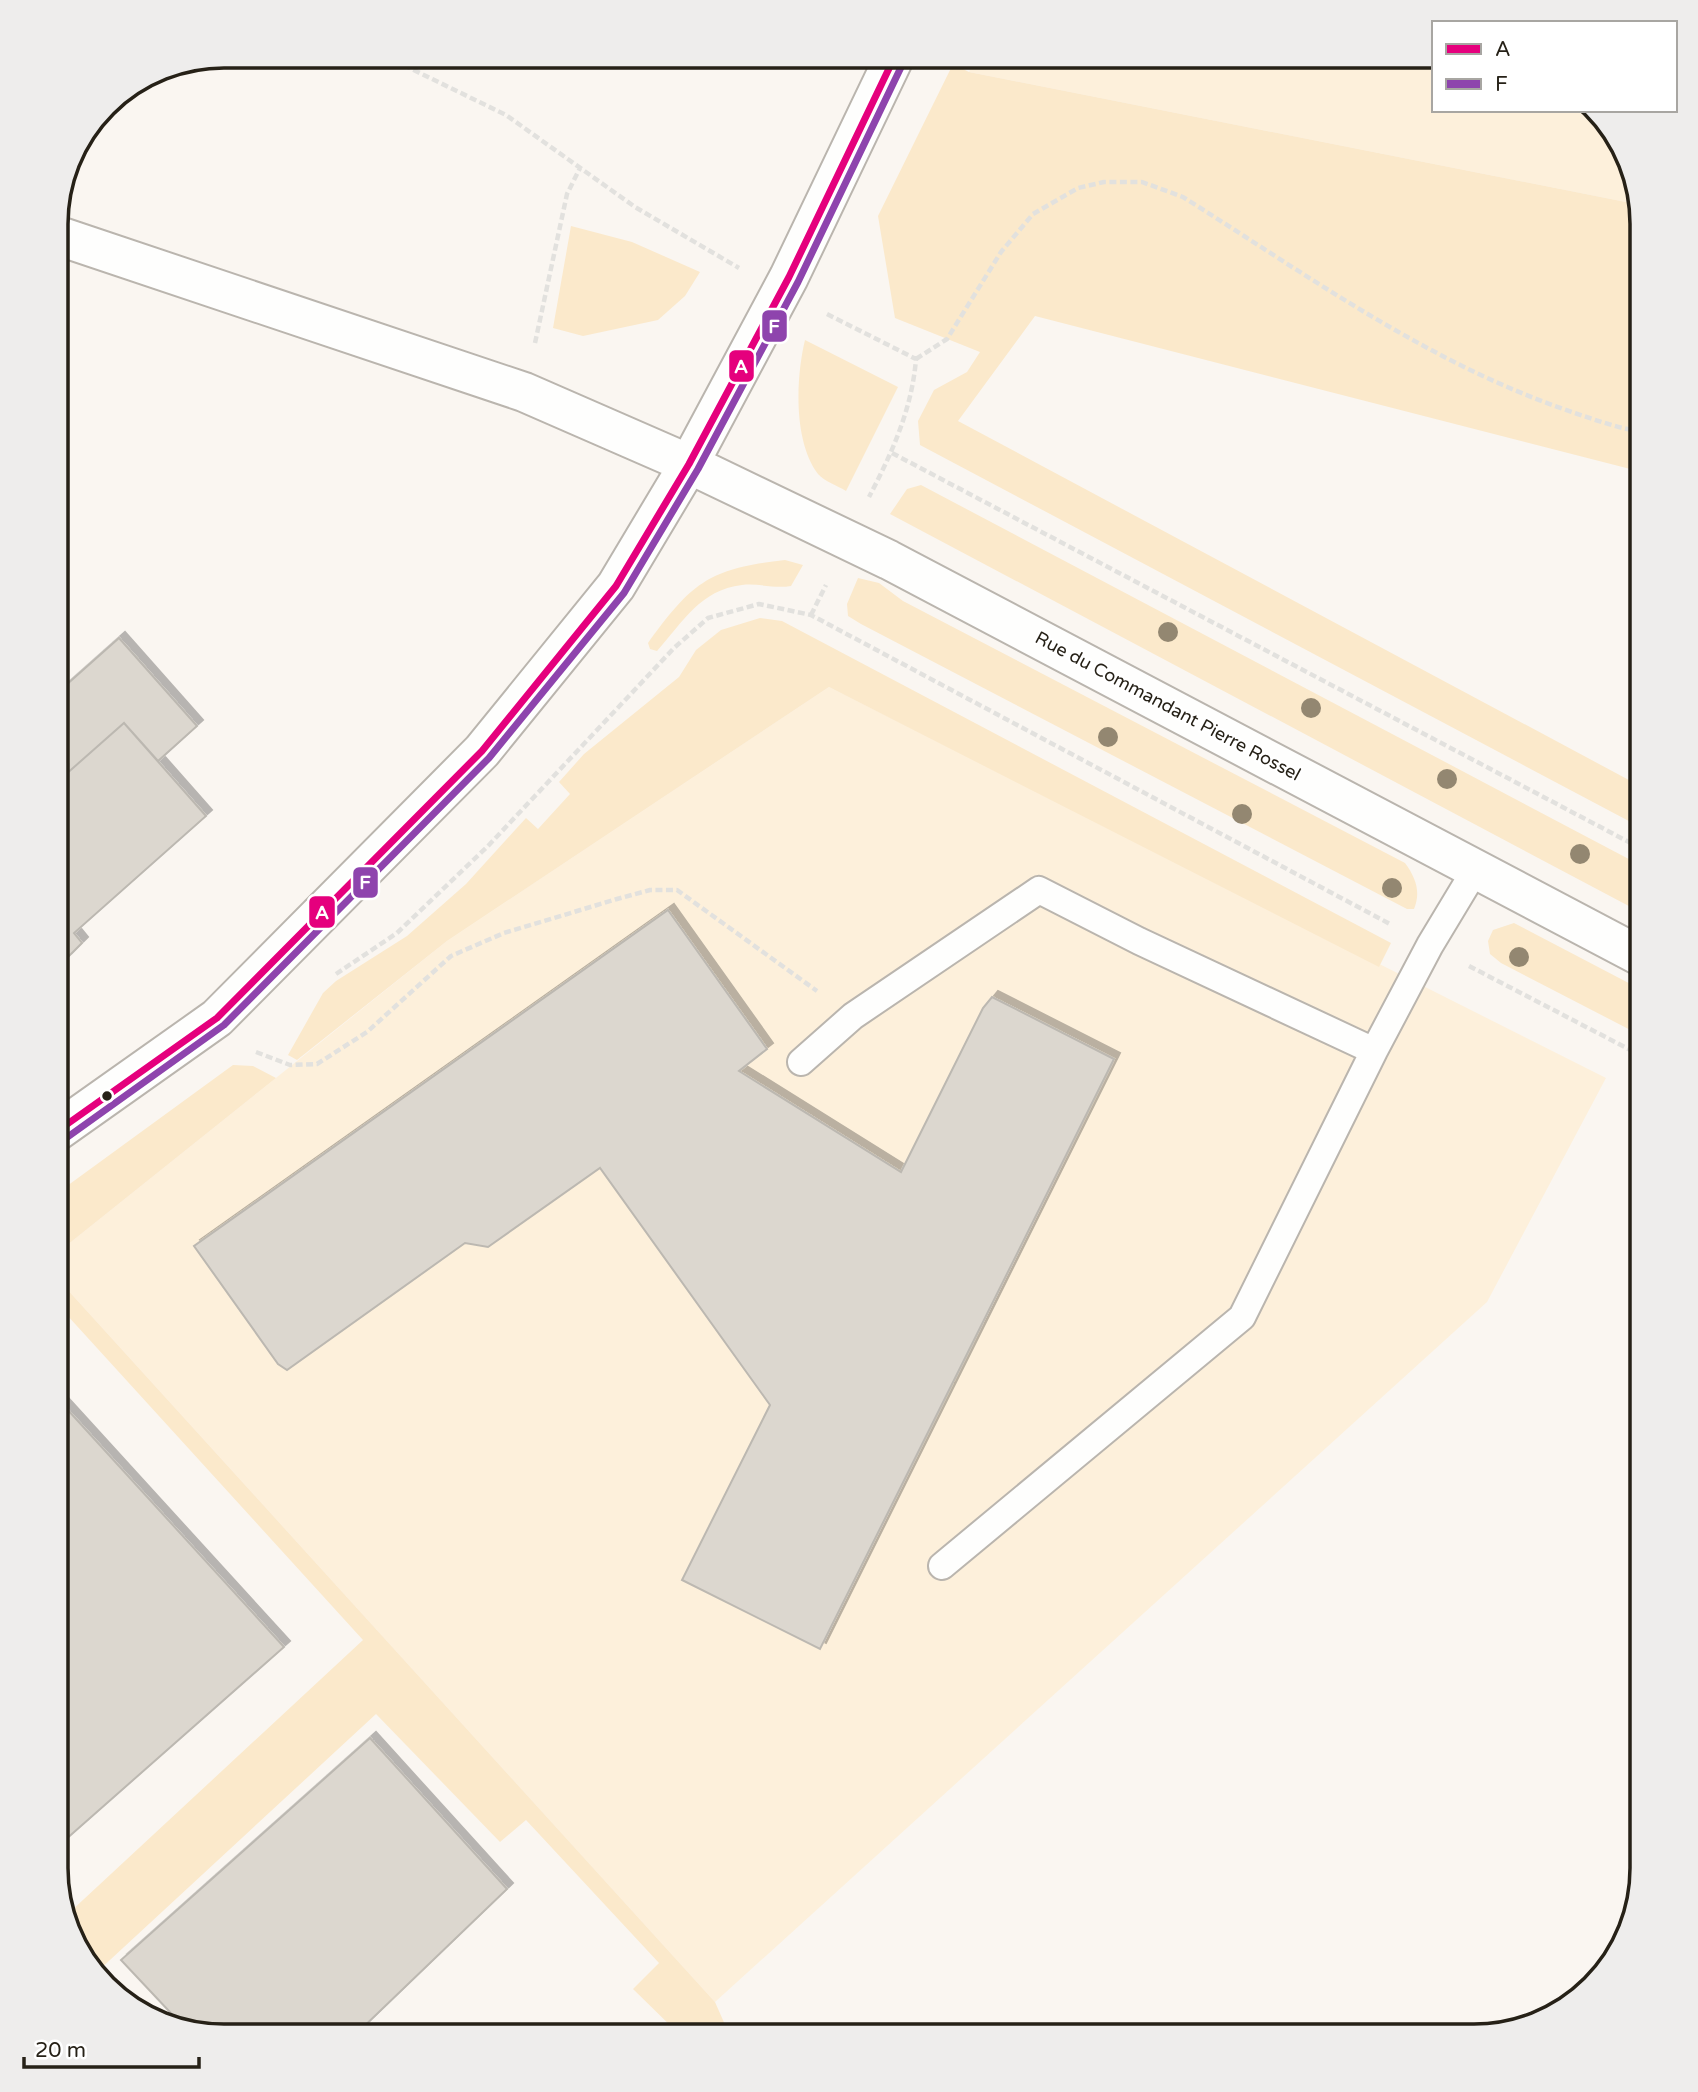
<svg xmlns="http://www.w3.org/2000/svg" width="1698" height="2092" viewBox="0 0 1698 2092" font-family="'Varela Round',sans-serif">
  <style>
    .built { fill: #fdf0db }
    .green { fill: #fbe9cb }
    .building { fill: #dcd7cf; stroke: #bcb8b1; stroke-width: 2; filter: url(#shadow) }
    .lines { fill: none; stroke-linecap: round; stroke-linejoin: round }
    .lane-casing { stroke: #bab5ae; stroke-width: 30 }
    .street-casing { stroke: #bab5ae; stroke-width: 42 }
    .secondary-casing { stroke: #bab5ae; stroke-width: 42 }
    .path { stroke: #e2e1de; stroke-width: 4.5; stroke-dasharray: 7 3.5; stroke-linecap: butt }
    .lane { stroke: #fefefd; stroke-width: 26 }
    .street { stroke: #fefefd; stroke-width: 38 }
    .secondary { stroke: #fefefd; stroke-width: 38 }
    .bus-1-casing { stroke: #fff; stroke-width: 12 }
    .bus-2-casing { stroke: #fff; stroke-width: 12 }
    .bus-1 { stroke: #e5007d; stroke-width: 7 }
    .bus-2 { stroke: #8e44ad; stroke-width: 7 }
    .tree { fill: #938771 }
    .bus-dot { fill: #262117; stroke: #fff; stroke-width: 2.5 }
    .labels { text-anchor: middle; dominant-baseline: central; stroke-width: 5; stroke-linejoin: round; paint-order: stroke }
    .street-label { font-size: 18px; fill: #262117; stroke: #fff }
    .rim { fill: none; stroke: #262117; stroke-width: 3.5 }
    .line-badge { stroke: #fff; stroke-width: 2.5 }
    .badge-label { font-size: 19px; text-anchor: middle; font-weight: bold; fill: #fff }
  </style>
  <defs>
    <filter id="shadow"><feDropShadow dx="6" dy="-6" stdDeviation="0" flood-color="#0004"/></filter>
  </defs>
  <rect width="100%" height="100%" fill="#faf6f1"/>
  <!-- built -->
  <path class="built" d="M977,56H1434V110H1592L1613,131L1636,204L969,72Z
    M829,687L1606,1078L1487,1302L715,2002L56,1277V1254L447,941Z"/>
  <!-- green -->
  <path class="green" d="M953,64L969,72L1636,204L1642,224V472L1035,316L958,421L1642,787V828L920,445L918,421L934,390L967,372L980,352L895,318L878,216Z
    M571,226L632,242L700,272L685,296L658,320L583,336L553,328Z
    M805,340L898,387L846,491C838,486 824,481 818,474C793,441 796,377 805,340Z
    M921,485L1642,866V913L890,514L907,489Z
    M785,560L803,565L791,586C774,589 759,583 742,585C700,590 683,622 657,651L650,649L648,643C692,582 710,568 785,560Z
    M858,578L879,583L903,601L1405,863C1416,878 1421,892 1414,909H1407L861,624L848,616L847,604Z
    M760,618L782,621L1391,943L1379,967L829,687L447,941L297,1060L288,1055L323,993L336,981L407,936L466,884L526,818L538,829L570,794L559,782L584,754L679,677L696,650L721,630Z
    M1514,923L1642,990V1036L1501,963L1490,954L1488,941L1493,930Z
    M233,1065L253,1066L276,1078L56,1254V1194Z
    M56,1277L715,2002L730,2036H681L633,1989L659,1963L526,1820L500,1842L376,1714L97,1972L85,1961L70,1912L363,1640L56,1303Z"/>
  <!-- building -->
  <path class="building" d="M1192,56H1232L1229,63Z
    M119,638L197,726L158,761L124,723L56,783V694Z
    M124,723L206,816L74,933L82,943L66,959L56,947V783Z
    M668,910L767,1049L739,1071L901,1172L983,1008L992,997L1114,1059L820,1649L682,1580L770,1405L600,1168L488,1247L465,1243L287,1370L278,1364L194,1246Z
    M56,1397L284,1647L56,1848Z
    M370,1738L507,1889L354,2036H224L184,2027L121,1960Z"/>
  <g class="lines">
    <defs>
      <path id="lane" d="M801,1062L853,1016L1039,890L1139,941L1374,1051L1430,945L1477,867
        M942,1566L1242,1317L1374,1051"/>
      <path id="street" d="M689,464L889,560L1642,957"/>
      <path id="secondary" d="M56,235L524,392L689,464
        M56,1132L217,1018L482,751L616,586L689,464L789,277L895,56"/>
    </defs>
    <!-- lane casing -->
    <use href="#lane" class="lane-casing"/>
    <!-- street casing -->
    <use href="#street" class="street-casing"/>
    <!-- secondary casing -->
    <use href="#secondary" class="secondary-casing"/>
    <!-- path -->
    <path class="path" d="M385,56L506,115L635,207L739,268
      M827,314L916,359C912,409 892,453 869,497
      M535,343L567,194L580,168
      M916,359L947,339L1001,252L1033,214L1078,188L1104,182H1142L1183,197C1304,273 1420,357 1555,406C1584,416 1612,427 1642,432
      M892,453L1642,849
      M811,615L826,585
      M1469,966L1642,1056
      M336,974L397,933L488,846L674,648L708,618L759,604L811,615L1390,924
      M256,1052L290,1065L317,1064L367,1032L451,956L504,933L617,899L650,890H677L817,991"/>
    <!-- lane -->
    <use href="#lane" class="lane"/>
    <!-- street -->
    <use href="#street" class="street"/>
    <!-- secondary -->
    <use href="#secondary" class="secondary"/>
    <defs>
      <path id="bus-1" d="M56,1132L217,1018L482,751L616,586L689,464L789,277L895,56"/>
      <path id="bus-2" d="M62,1141L224,1025L489,758L624,593L698,469L798,282L904,61"/>
    </defs>
    <!-- bus-1 casing -->
    <use href="#bus-1" class="bus-1-casing"/>
    <!-- bus-2 casing -->
    <use href="#bus-2" class="bus-2-casing"/>
    <!-- bus-1 -->
    <use href="#bus-1" class="bus-1"/>
    <!-- bus-2 -->
    <use href="#bus-2" class="bus-2"/>
  </g>
  <!-- trees -->
  <g class="tree">
    <circle cx="1168" cy="632" r="10"/>
    <circle cx="1311" cy="708" r="10"/>
    <circle cx="1108" cy="737" r="10"/>
    <circle cx="1447" cy="779" r="10"/>
    <circle cx="1242" cy="814" r="10"/>
    <circle cx="1580" cy="854" r="10"/>
    <circle cx="1392" cy="888" r="10"/>
    <circle cx="1519" cy="957" r="10"/>
  </g>
  <!-- markers -->
  <circle class="bus-dot" cx="107" cy="1096" r="6"/>
  <g class="labels">
    <!-- street labels -->
    <g class="street-label">
      <text transform="translate(1168 706) rotate(28)">Rue du Commandant Pierre Rossel</text>
    </g>
  </g>
  <!-- crop -->
  <path d="M0 0H1698V2092H0ZM224 68H1474A156 156 0 0 1 1630 224V1868A156 156 0 0 1 1474 2024H224A156 156 0 0 1 68 1868V224A156 156 0 0 1 224 68Z" fill="#eeedec" fill-rule="evenodd"/>
  <path class="rim" d="M224 68H1474A156 156 0 0 1 1630 224V1868A156 156 0 0 1 1474 2024H224A156 156 0 0 1 68 1868V224A156 156 0 0 1 224 68Z"/>
  <g class="line-badge">
    <rect x="761" y="309" width="27" height="34" rx="7" fill="#8e44ad"/>
    <rect x="728" y="349" width="27" height="34" rx="7" fill="#e5007d"/>
    <rect x="352" y="866" width="27" height="33" rx="7" fill="#8e44ad"/>
    <rect x="308" y="895" width="28" height="34" rx="7" fill="#e5007d"/>
  </g>
  <g class="badge-label">
    <text x="774" y="333">F</text>
    <text x="741" y="373">A</text>
    <text x="365" y="889">F</text>
    <text x="322" y="919">A</text>
  </g>
  <!-- legend -->
  <rect x="1432" y="21" width="245" height="91" fill="#ffffff" stroke="#a8a6a2" stroke-width="2"/>
  <rect x="1446" y="44" width="35" height="10" fill="#e5007d" stroke="#a8a6a2" stroke-width="2"/>
  <text x="1495" y="56" font-size="21" fill="#262117">A</text>
  <rect x="1446" y="79" width="35" height="10" fill="#8e44ad" stroke="#a8a6a2" stroke-width="2"/>
  <text x="1495" y="91" font-size="21" fill="#262117">F</text>
  <!-- scale -->
  <path d="M24 2057v10h175v-10" fill="none" stroke="#262117" stroke-width="3.5"/>
  <text x="35" y="2057" font-size="21" fill="#262117" stroke="#ffffff" stroke-width="5" paint-order="stroke">20 m</text>
</svg>
